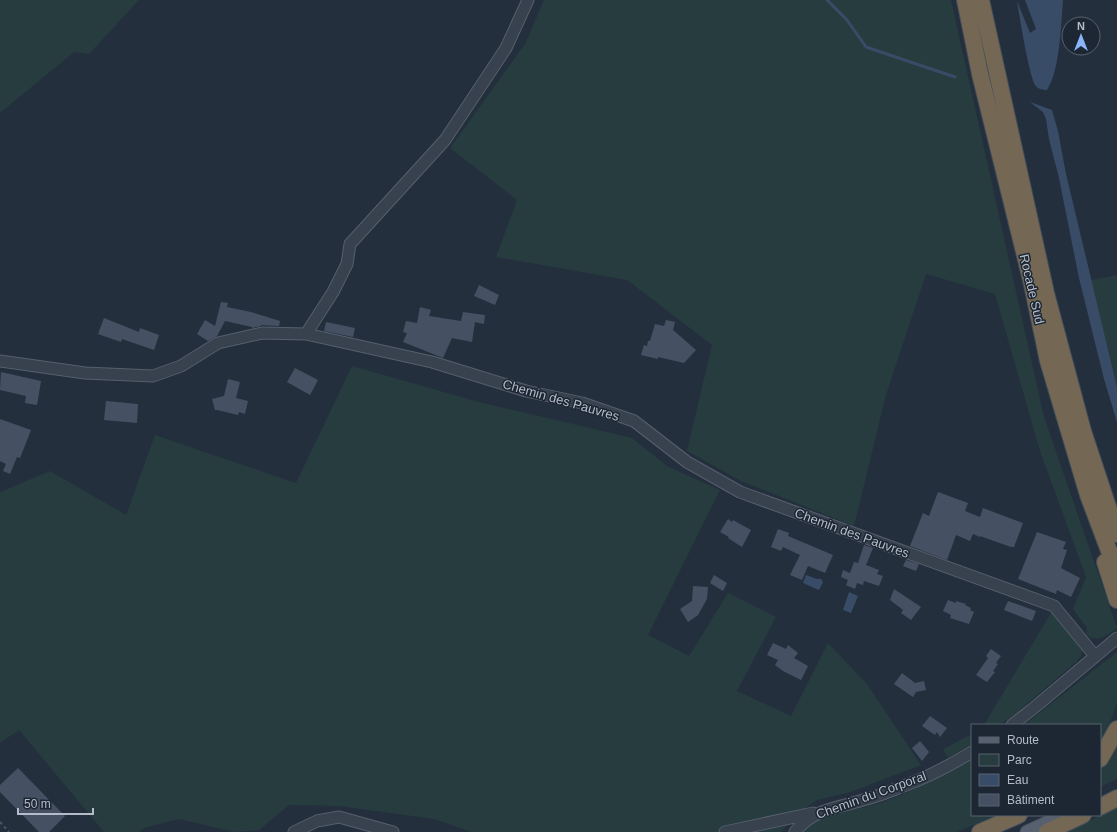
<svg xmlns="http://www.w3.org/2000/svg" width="1117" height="832" viewBox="0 0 1117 832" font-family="Helvetica,sans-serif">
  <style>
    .green { fill: #263c3f }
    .water { fill: #394c67 }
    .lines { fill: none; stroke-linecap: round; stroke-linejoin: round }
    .stream { stroke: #394c67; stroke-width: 3 }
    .building { fill: #455162 }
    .minor-casing { stroke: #565f6c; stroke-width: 13 }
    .major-casing { stroke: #414a57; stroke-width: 15 }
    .highway-casing { stroke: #434c59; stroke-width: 18 }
    .path { stroke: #44595c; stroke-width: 2; stroke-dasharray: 3 3; stroke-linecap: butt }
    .minor { stroke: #38414e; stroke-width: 11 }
    .major { stroke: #56606e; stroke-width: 13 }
    .highway { stroke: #746855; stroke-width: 16 }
    .labels { text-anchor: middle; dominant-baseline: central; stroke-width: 3; stroke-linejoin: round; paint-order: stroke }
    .street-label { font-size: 13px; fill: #b4bcc9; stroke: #1d2633 }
  </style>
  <rect width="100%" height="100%" fill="#242f3e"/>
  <!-- green -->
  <path class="green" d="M0,0H139L89,54L74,52L0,113Z
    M544,0H951L1044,417L1117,628C1107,635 1097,644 1086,634L1087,628L1073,609L1086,577L1040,451L995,294L926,274L886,395L854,526L741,481L687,451L712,345L627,280L496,257L517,200L450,148L525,44Z
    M1117,275V387L1091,280Z
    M352,366L479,402L632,438L667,466L720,490L648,635L689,656L728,593L776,617L737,691L791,716L828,643L867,684L921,765L851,792L817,800L795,815L781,832H472L434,819L339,806L289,805L259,830L234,832L179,819L144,828L139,832H104L19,730L0,743V492L50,471L126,515L155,435L296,483Z
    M1052,611L1082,650L1081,656L1076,662L1015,714L1000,725H984Z
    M1117,652V702L1110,723L1100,741V725H1024Z
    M972,734V744L948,758L943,749Z
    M1117,740V779L1100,787V767Z
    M972,759V815H996L957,832H804C823,809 857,812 883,802C914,790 944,776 972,759Z
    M1117,807V832H1067Z"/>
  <!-- water -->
  <path class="water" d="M1025,0H1063C1061,24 1060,71 1047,90C1043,90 1038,89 1036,86C1030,80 1019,14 1017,1L1030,33L1036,29Z
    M1030,102L1052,110L1058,131L1066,174L1117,387V422L1104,379L1079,278L1059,178L1049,139L1046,119L1043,112Z
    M806,575L817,579H821L823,582L819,590L803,583Z
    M849,592L858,596L851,613L843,610Z"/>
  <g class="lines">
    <!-- stream -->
    <path class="stream" d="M827,0L847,20L866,47L955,77"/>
  </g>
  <!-- building -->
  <path class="building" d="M479,285L499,295L495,305L474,296Z
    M221,302L228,303L227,307L251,312L280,321L279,326L261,325V326L252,328V327L225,321L217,336L208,341L197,334L205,320L215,326Z
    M420,307L431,310L429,316L461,321L463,312L485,315L484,324L475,322L472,342L452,338L443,358L403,342L407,333L403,332L406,321L417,323Z
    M104,318L139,332L140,328L159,335L154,350L122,339L121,342L98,334Z
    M666,320L675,322L673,330L696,350L684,363L658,357V359L641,355L644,345L647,346L648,341H650L655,324L664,326Z
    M326,322L355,328L353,337L324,331Z
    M295,368L318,380L310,395L287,382Z
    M1,372L41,381L37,405L25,403L26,396L0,390Z
    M228,379L240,382L236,398L248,401L245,414L239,412L238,415L217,410H215L212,399L224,396Z
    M106,401L138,404L137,423L104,420Z
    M0,419L31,430L20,458L17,457L10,474L3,471L6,464L0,461Z
    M938,492L968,503L965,511L980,517L983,508L1023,523L1014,547H1011L980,536V537L973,534L970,541L956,535L947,560L910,546L923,513L929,516Z
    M728,519L732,522L733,520L751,530L742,547L728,538L729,537L720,532Z
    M778,529L789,533L788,536L833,555L825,573L808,566L802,580L790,575L800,555L783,547L781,551L771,547Z
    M1037,532L1066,542L1063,549L1067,550L1061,568L1080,578L1071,597L1057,590L1056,594L1018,579Z
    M864,545L873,548L866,565L879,570L877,574L883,576L879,586L864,581L863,585L857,583L855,589L846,585L848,580L841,577L843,570L850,573L854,562L858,563Z
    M906,560L919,564L916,571L903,566Z
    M714,575L727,583L723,591L710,583Z
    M693,586L708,587L707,599L698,615L688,622L680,609L692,601Z
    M894,589L921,607L911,620L901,613L903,610L890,600Z
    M948,600L956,603V601L966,604L965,605L971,608L970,610L974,612L969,624L950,618L951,615L943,611Z
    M1008,601L1036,611L1032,621L1004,610Z
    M773,643L786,649L788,645L798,653L794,658L808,666L801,680L783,671L775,665L778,660L767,655Z
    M991,649L1001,656L996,663L998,664L993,671L995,672L987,682L976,675L988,658L986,656Z
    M902,673L915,683L924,681L926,690L916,692L913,697L894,684Z
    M930,716L947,728L940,737L937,732L935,735L922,726Z
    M920,741L929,752L922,761L912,748Z
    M18,768L65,816L49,832H39L0,792V785Z"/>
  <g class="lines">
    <defs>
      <path id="minor" d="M306,334L333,292L347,264L350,244L445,140L506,48L528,0
        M0,361L85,373L153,376L181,366L218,343L262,333L306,334L432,362L526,391L582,403L634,421L687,462L740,492L1054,606L1095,656
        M1012,725L1035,707L1117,638
        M294,832L317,821L339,817L393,832
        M725,832L813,813
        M795,832C813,809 837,808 863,800C876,797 888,792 901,787C926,778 949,766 972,752"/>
      <path id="major" d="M1027,832L1064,815"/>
      <path id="highway" d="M965,0L980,74L1032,284L1048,361L1088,495L1117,572
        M981,0L1046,293L1083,431L1117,534
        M1105,562L1117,600
        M1100,759L1117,729
        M1100,807L1117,798
        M980,832L1019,815
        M1047,832L1083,815"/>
    </defs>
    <!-- minor casing -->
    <use href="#minor" class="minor-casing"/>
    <!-- major casing -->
    <use href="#major" class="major-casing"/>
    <!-- highway casing -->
    <use href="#highway" class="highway-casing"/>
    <!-- path -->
    <path class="path" d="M0,822L9,832"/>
    <!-- minor -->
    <use href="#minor" class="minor"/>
    <!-- major -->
    <use href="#major" class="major"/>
    <!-- highway -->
    <use href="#highway" class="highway"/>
  </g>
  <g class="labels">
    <!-- street labels -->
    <g class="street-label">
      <text transform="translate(1032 289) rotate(77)">Rocade Sud</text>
      <text transform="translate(561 400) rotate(16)">Chemin des Pauvres</text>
      <text transform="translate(852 533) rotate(20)">Chemin des Pauvres</text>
      <text transform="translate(871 795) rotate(-20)">Chemin du Corporal</text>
    </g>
  </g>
  <!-- legend -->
  <rect x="971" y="724" width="130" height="92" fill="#1d2633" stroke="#59626f"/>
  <rect x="979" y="737" width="20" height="6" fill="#56606e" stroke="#59626f"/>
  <text x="1007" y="744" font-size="12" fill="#b4bcc9">Route</text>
  <rect x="979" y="754" width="20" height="12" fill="#263c3f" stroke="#59626f"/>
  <text x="1007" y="764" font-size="12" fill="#b4bcc9">Parc</text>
  <rect x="979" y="774" width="20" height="12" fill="#394c67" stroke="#59626f"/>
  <text x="1007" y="784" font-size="12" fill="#b4bcc9">Eau</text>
  <rect x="979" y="794" width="20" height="12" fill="#455162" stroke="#59626f"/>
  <text x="1007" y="804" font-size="12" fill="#b4bcc9">Bâtiment</text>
  <!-- north arrow -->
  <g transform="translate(1081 36)"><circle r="19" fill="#1d2633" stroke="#59626f"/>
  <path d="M0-3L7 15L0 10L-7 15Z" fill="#8ab4f8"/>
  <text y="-6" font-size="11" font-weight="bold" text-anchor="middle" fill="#b4bcc9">N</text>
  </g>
  <!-- scale -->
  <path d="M18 808v6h75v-6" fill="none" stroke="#b4bcc9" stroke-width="2"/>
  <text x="24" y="808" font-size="12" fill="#b4bcc9" stroke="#1d2633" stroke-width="3" paint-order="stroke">50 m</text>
</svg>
